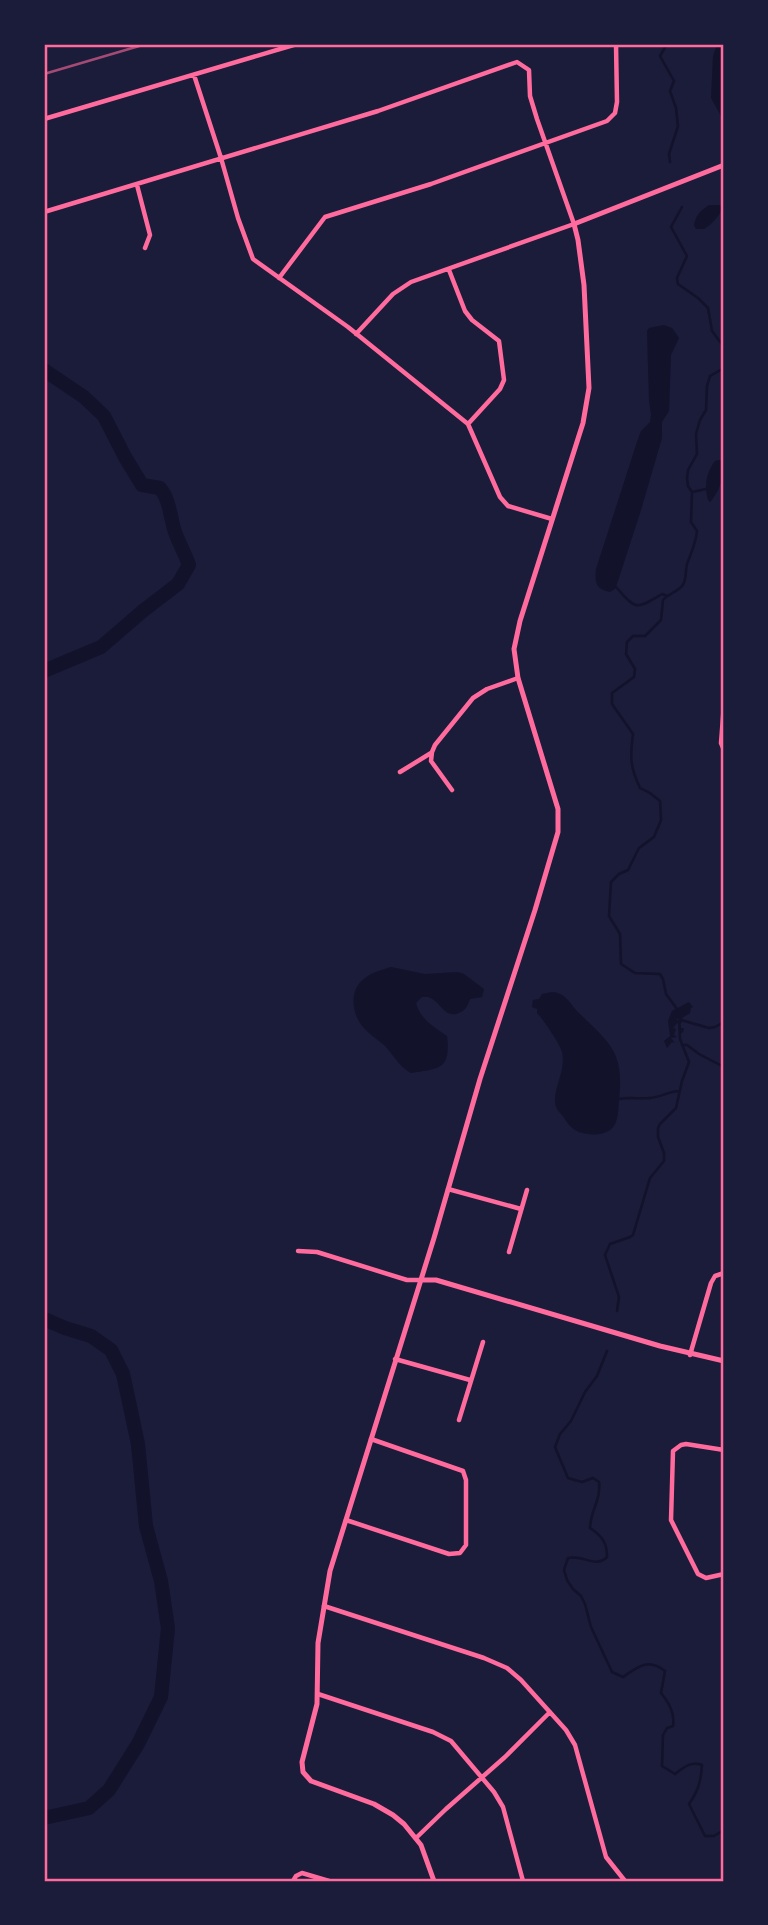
<svg xmlns="http://www.w3.org/2000/svg" width="768" height="1925" viewBox="0 0 768 1925" font-family="Overpass,sans-serif">
  <style>
    .water { fill: #12122b }
    .lines { fill: none; stroke-linecap: round; stroke-linejoin: round }
    .stream { stroke: #12122b; stroke-width: 2.5 }
    .river { stroke: #12122b; stroke-width: 14 }
    .minor { stroke: #ff6b9d; stroke-width: 4.5 }
    .tertiary { stroke: #ff6b9d; stroke-width: 5 }
    .rail { stroke: #a44b75; stroke-width: 2.5 }
    .neatline { fill: none; stroke: #ff6b9d; stroke-width: 2.5 }
  </style>
  <rect width="100%" height="100%" fill="#1b1b3a"/>
  <!-- water -->
  <path class="water" d="M717,44H724V120L722,118L711,98L713,56Z
    M709,205H720L722,208L719,215L711,224L704,229H696L694,225C696,215 700,211 709,205Z
    M664,325L672,328L679,338L671,355L669,411L662,422V438L641,510L618,581L615,589L610,592C595,589 595,582 596,569L637,442L641,431L650,422L651,415L649,400L647,331L649,328Z
    M719,460L724,461C724,476 720,491 710,502L708,500C704,486 706,473 715,461Z
    M391,967L425,974L458,972L464,974L484,989L482,997L470,999C468,1005 466,1010 459,1013C444,1019 441,1001 428,997C426,997 424,997 422,997L416,1003C420,1019 434,1027 447,1036C451,1070 439,1068 411,1073C399,1067 394,1055 384,1045C377,1039 369,1034 363,1027C351,1013 349,989 365,978C372,972 382,970 391,967Z
    M552,992C567,993 570,1005 580,1014C612,1045 624,1053 619,1100C618,1110 619,1124 610,1130C601,1136 589,1135 579,1132C572,1129 568,1124 564,1118C562,1115 559,1112 557,1109C549,1093 567,1073 562,1052C560,1044 543,1019 537,1013V1009L532,1007L533,1000L539,999L542,994Z
    M689,1002L693,1007L691,1008L690,1013L682,1018L683,1021L680,1024L681,1028H684L683,1032L679,1035L680,1020L676,1018L678,1022L673,1028L676,1029L674,1035L677,1037L671,1038L675,1043L672,1042L667,1048L664,1041L670,1036L668,1021L672,1011Z"/>
  <g class="lines">
    <!-- stream -->
    <path class="stream" d="M667,44L660,56L674,81L670,91L676,108L678,126L669,154L670,162
      M682,207L671,227L687,256L677,278L678,284L698,298L708,308L712,331L724,347
      M692,492L706,489
      M616,587C637,611 636,609 662,594L667,596
      M677,1009L666,994L663,979L660,974L635,973L621,964L620,934L609,916L611,882L619,874L628,870L639,848L654,837L661,820L660,801L650,793L640,788C630,767 630,757 633,734L612,704V693L634,677L635,669L626,654L627,642L633,636H645L661,620L663,600C668,594 677,592 682,586C687,581 685,571 687,564C691,553 696,543 697,531L691,522L692,492L688,486L687,478L688,470L697,454L696,434L700,420L706,410L707,386L710,376L724,368
      M681,1020L709,1028L715,1027L724,1022
      M682,1045H687L699,1054L724,1067
      M619,1099C630,1097 639,1099 650,1098C661,1097 670,1091 680,1091
      M617,1311L619,1297L605,1255L610,1244L630,1237L633,1235L650,1178L664,1161V1153L658,1137V1128L660,1124L676,1108L682,1081L689,1062L680,1039L679,1021
      M607,1351L597,1376L585,1392L571,1421L560,1434L555,1447L568,1478L582,1482L593,1478L599,1482C601,1500 591,1509 590,1528C602,1536 607,1542 607,1557C595,1569 583,1554 568,1558L564,1570L567,1580L573,1589L581,1596L585,1604L591,1627L612,1672L623,1677C639,1666 648,1658 665,1671L661,1693C669,1703 675,1713 673,1726L667,1728L663,1735L662,1766L675,1774C684,1767 691,1761 702,1765C701,1782 698,1791 689,1804L705,1836H714L724,1830"/>
    <!-- river -->
    <path class="river" d="M44,370L84,397L104,416L125,457L142,485L160,488C170,500 170,517 175,532C179,543 185,554 189,565L178,584L144,610L101,647L44,671
      M44,1319L65,1328L91,1336L111,1350L123,1374L138,1444L146,1526L161,1581L168,1628L161,1697L138,1744L109,1790L89,1808L44,1818"/>
    <!-- minor -->
    <path class="minor" d="M194,75L221,158L238,218L253,259L348,327L468,424L500,497L508,506L552,519
      M44,119L297,44
      M137,185L150,235L145,248
      M44,212L378,111L517,62L529,70L530,96L537,119L574,224L411,282L393,294L356,334
      M449,270L465,311L472,320L499,341L504,380L500,389L468,424
      M279,278L325,217L431,184L607,121L615,113L617,102L616,44
      M724,704L721,743L724,750
      M400,772L431,753
      M452,790L431,761L432,752L435,745L473,698L487,689L518,678
      M448,1189L521,1209
      M298,1251L317,1252L407,1280H421
      M509,1252L527,1190
      M690,1355L711,1283L715,1276L724,1273
      M395,1359L470,1380
      M459,1420L483,1342
      M724,1450L686,1444L681,1445L673,1451L671,1520L698,1574L706,1578L724,1574
      M346,1520L449,1554L460,1553L466,1545V1480L463,1471L371,1439
      M324,1606L484,1658L507,1668L521,1680L566,1730L575,1745L606,1857L625,1881
      M318,1694L433,1732L451,1741L494,1792L503,1807L523,1881
      M416,1838L446,1809L505,1757L550,1712
      M293,1881L296,1876L302,1873L329,1881"/>
    <!-- tertiary -->
    <path class="tertiary" d="M421,1280H436L660,1346L724,1361
      M434,1881L421,1845L404,1824L393,1815L374,1804L311,1781L303,1772L302,1762L317,1704L318,1643L330,1571L434,1238L480,1079L535,910L558,832V809L518,678L514,649L520,621L583,423L589,388L584,285L578,240L574,224L724,165"/>
    <!-- rail -->
    <path class="rail" d="M44,74L146,44"/>
  </g>
  <!-- border -->
  <rect width="768" height="1925" fill="none" stroke="#1b1b3a" stroke-width="91"/>
  <rect x="46" y="46" width="676" height="1834" class="neatline"/>
</svg>
